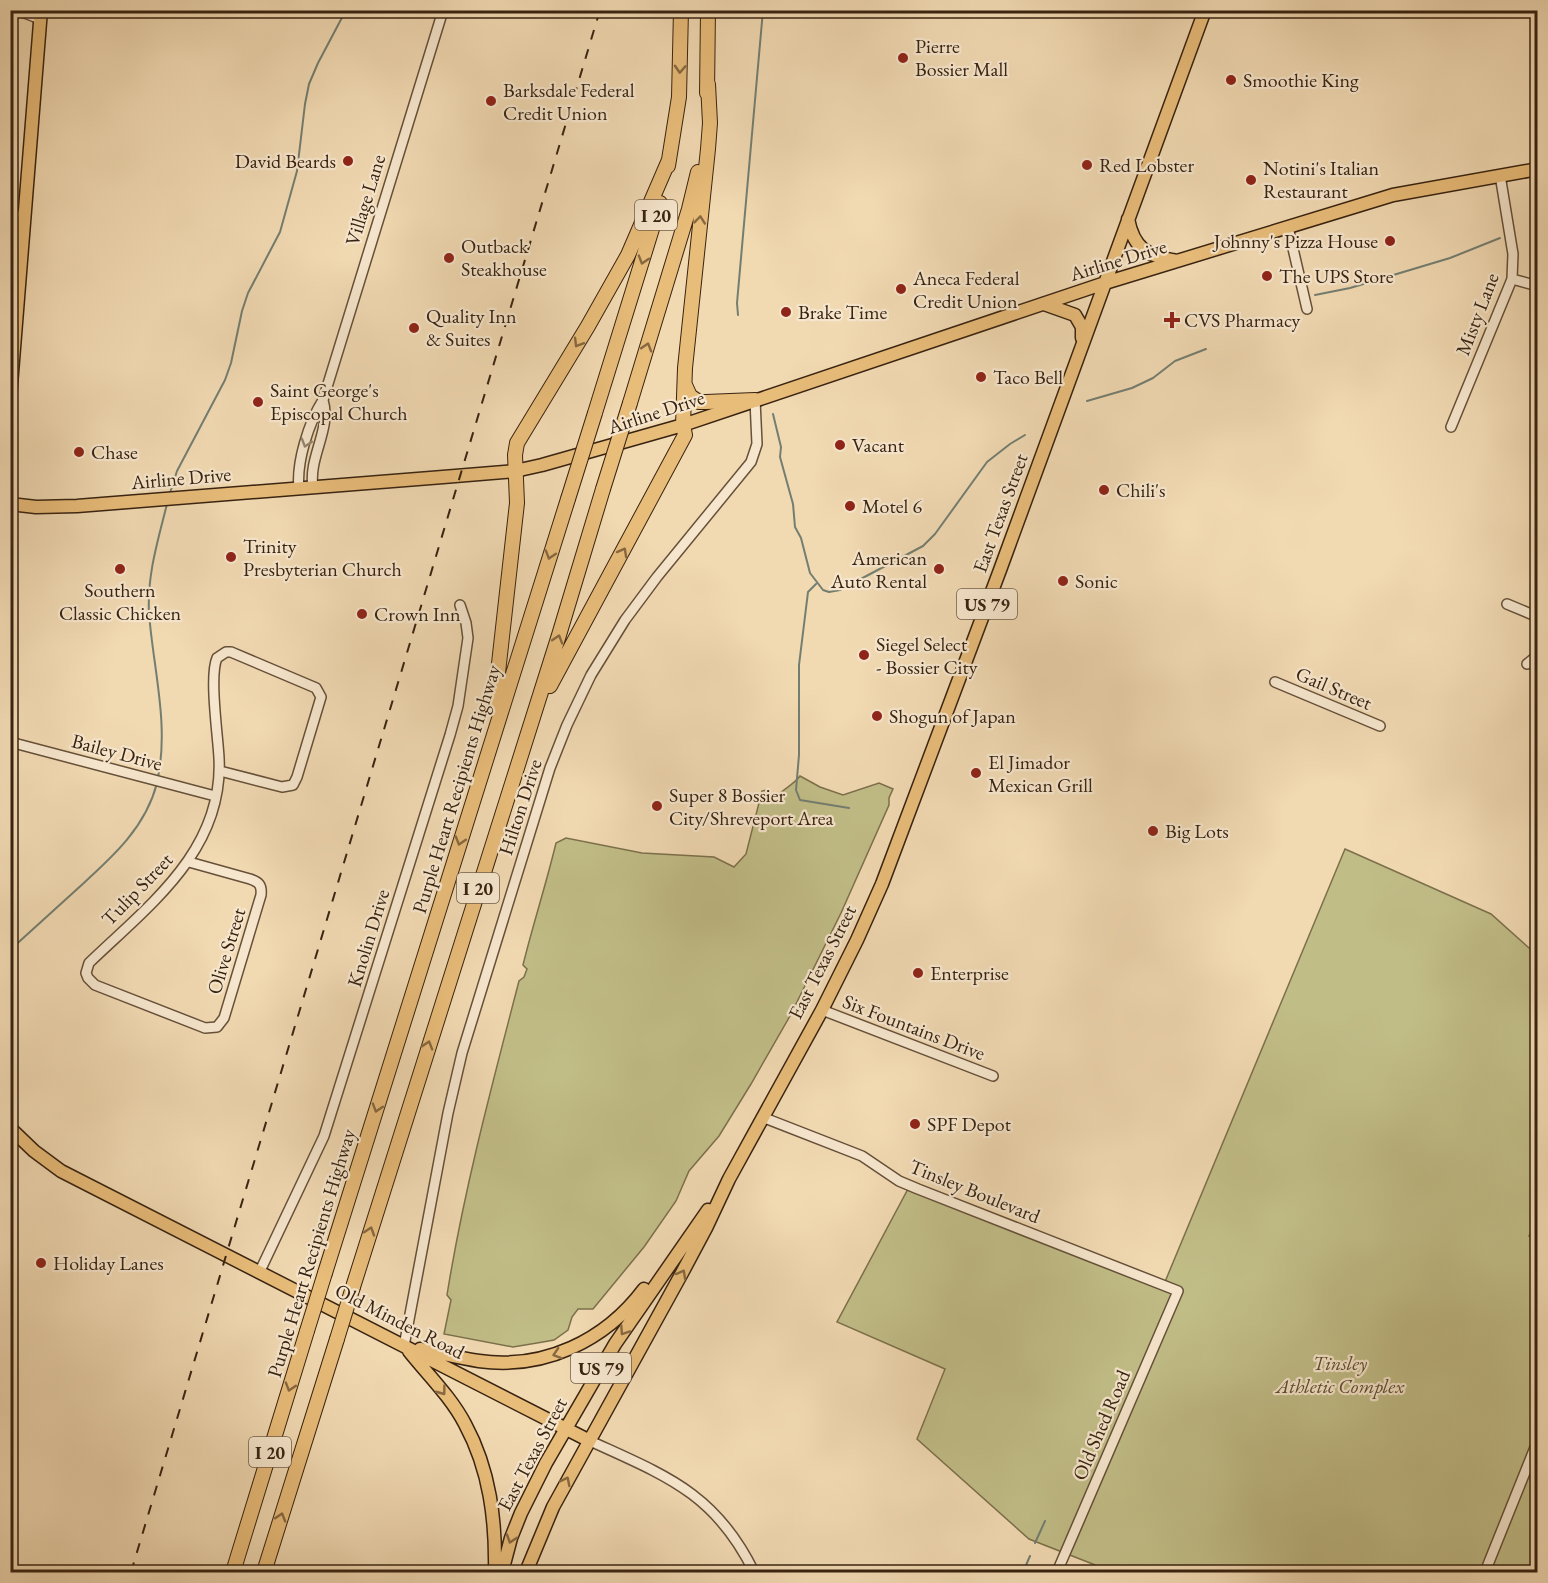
<svg xmlns="http://www.w3.org/2000/svg" width="1548" height="1583" viewBox="0 0 1548 1583" font-family="'EB Garamond',serif">
  <style>
    .green { fill: #c1bd87; stroke: #7c704c; stroke-width: 1.5 }
    .lines { fill: none; stroke-linecap: round; stroke-linejoin: round }
    .stream { stroke: #737e71; stroke-width: 2 }
    .minor-casing { stroke: #665039; stroke-width: 12 }
    .major-casing { stroke: #382311; stroke-width: 15 }
    .highway-casing { stroke: #382311; stroke-width: 16 }
    .minor { stroke: #f6e6cd; stroke-width: 9 }
    .major { stroke: #e8bc79; stroke-width: 12 }
    .highway { stroke: #e8bc79; stroke-width: 14 }
    .rail { stroke: #382311; stroke-width: 2; stroke-dasharray: 10 10; stroke-linecap: butt }
    .highway-bridge-casing { stroke: #382311; stroke-width: 16; stroke-linecap: butt }
    .highway-bridge { stroke: #e8bc79; stroke-width: 14 }
    .oneway { stroke: #876840 }
    .oneway2 { stroke: #97846f }
    .poi-dot { fill: #8f2418; stroke: #f6e6cd; stroke-width: 2 }
    .labels { text-anchor: middle; dominant-baseline: central; stroke-width: 4.5; stroke-linejoin: round; paint-order: stroke }
    .shield { fill: #f6e6cd; stroke: #715e49; stroke-width: 1.5 }
    .shield-label { font-size: 18px; font-weight: bold; fill: #382311 }
    .poi-label { font-size: 20px; fill: #382311; stroke: #f6e6cd; text-anchor: start }
    .street-label { font-size: 20px; fill: #382311; stroke: #f6e6cd }
    .park-label { font-size: 20px; font-style: italic; fill: #5a4a2e; stroke: #f6e6cd }
  </style>
  <rect width="100%" height="100%" fill="#f1d9b2"/>
  <filter id="stains"><feTurbulence type="fractalNoise" baseFrequency=".00333" numOctaves="4"/><feColorMatrix values="0 0 0 0 .2 0 0 0 0 .09 0 0 0 0 .02 0 0 0 .5 -.17"/></filter>
  <radialGradient id="worn" r=".72"><stop offset=".6" stop-color="#630" stop-opacity="0"/><stop offset="1" stop-color="#630" stop-opacity=".3"/></radialGradient>
  <!-- green -->
  <path class="green" d="M800,776L820,787L843,795L879,783L893,789L889,798V805L841,913L790,1016L751,1084L719,1136L689,1171L676,1201L644,1247L593,1309H578L572,1317L568,1330L554,1340L543,1342L513,1347L444,1334L451,1300L447,1295C464,1189 492,1085 519,981L524,977L527,969L523,965C533,924 546,885 556,843L566,838L642,853L714,857L734,867L746,854L762,791L766,790L772,795L777,796C785,788 793,785 800,776Z
    M1345,849L1491,914L1537,955L1538,1216L1529,1236L1538,1240L1537,1572H1113L1029,1539L917,1439L945,1369L837,1322L908,1189L1162,1289Z"/>
  <g class="lines">
    <!-- stream -->
    <path class="stream" d="M1315,295L1350,288L1450,258L1500,238
      M738,315L737,303L763,10
      M1087,401L1132,388L1153,378L1175,361L1206,349
      M773,414L781,447L780,457L793,504L795,527L801,538L810,573L823,590L829,592L840,590L923,546L935,534L987,462L1010,444L1025,435
      M170,493L177,471L225,380L231,363L242,311L248,293L280,232L297,171L305,104L309,84L318,63L346,10
      M816,584L808,592L799,665V755L796,790L800,800L849,808
      M158,777C169,724 153,667 149,613C147,575 158,540 167,504
      M10,950C32,930 54,910 75,891C109,860 145,830 157,783
      M1035,1543L1045,1521
      M1023,1572L1030,1556"/>
    <defs>
      <path id="minor" d="M17,10L40,19
        M10,216H25
        M1288,227L1307,309
        M1512,279L1538,286
        M1451,427L1512,279L1513,254L1500,175
        M313,487C308,457 332,429 323,400
        M299,489C296,462 309,422 323,400L441,17V10
        M1507,604L1538,617
        M1527,664L1538,655
        M1275,682L1380,726
        M10,742L215,796
        M189,862L250,879C259,882 262,885 261,895L224,1018L217,1027L205,1028L95,985L88,978L86,973L89,963C148,906 224,851 219,758C218,736 209,676 217,658L226,652H231L316,688L321,697L297,777L293,785L282,787L220,771
        M822,1010L993,1076
        M762,1117L862,1156L899,1181L918,1189L1178,1291L1057,1572
        M260,1271L324,1136L450,735L458,706L468,638L466,623L460,605
        M404,1346L448,1113L462,1053L550,768L567,725L591,675L625,620L657,577L751,462L757,444L755,400
        M588,1440C664,1475 715,1492 754,1572
        M1485,1572L1538,1440"/>
      <path id="major" d="M1128,219C1134,250 1148,256 1177,261
        M1044,304L1075,315L1082,327V338
        M10,398L41,10
        M10,504L36,507L77,506L443,477L515,471L542,465L683,425L1105,283L1393,195L1538,169
        M10,1128L34,1151L61,1171L588,1440
        M420,1349C440,1353 459,1358 479,1361C544,1370 605,1341 644,1289
        M409,1351C428,1375 451,1397 465,1424C490,1470 496,1521 495,1572
        M502,1572L511,1538L521,1513L546,1463L615,1344L708,1210
        M526,1572L553,1507L682,1273L706,1228L729,1179L822,1010L857,940L882,884L1000,570L1205,10"/>
      <path id="highway" d="M707,93L708,10
        M668,166L679,97L681,10
        M685,385L690,396L699,402H706L755,400
        M630,403L689,209L698,172
        M595,413L660,203
        M550,686L685,435L683,425L685,368L708,149L710,123L708,84
        M494,708L517,503L515,455L517,443L588,326L628,255L669,160
        M325,1273L568,499
        M353,1287L559,635L603,489
        M233,1572L307,1331
        M264,1572L337,1339"/>
    </defs>
    <!-- minor casing -->
    <use href="#minor" class="minor-casing"/>
    <!-- major casing -->
    <use href="#major" class="major-casing"/>
    <!-- highway casing -->
    <use href="#highway" class="highway-casing"/>
    <!-- minor -->
    <use href="#minor" class="minor"/>
    <!-- major -->
    <use href="#major" class="major"/>
    <!-- highway -->
    <use href="#highway" class="highway"/>
    <!-- rail -->
    <path class="rail" d="M131,1572L600,10"/>
    <defs>
      <path id="highway-bridge" d="M603,489L630,403
        M568,499L595,413
        M307,1331L325,1273
        M337,1339L353,1287"/>
    </defs>
    <!-- highway-bridge casing -->
    <use href="#highway-bridge" class="highway-bridge-casing"/>
    <!-- highway-bridge -->
    <use href="#highway-bridge" class="highway-bridge"/>
  </g>
  <!-- one-way arrows -->
  <defs><path id="oneway-chevron" d="M-2-3.5L2.5 0L-2 3.5" fill="none" stroke-width="1.6" stroke-linecap="round" stroke-linejoin="round" transform="scale(1.5)"/></defs>
  <g class="oneway">
    <use href="#oneway-chevron" transform="translate(680 69) rotate(93)"/>
    <use href="#oneway-chevron" transform="translate(700 220) rotate(-84)"/>
    <use href="#oneway-chevron" transform="translate(643 260) rotate(107)"/>
    <use href="#oneway-chevron" transform="translate(578 343) rotate(121)"/>
    <use href="#oneway-chevron" transform="translate(647 347) rotate(-73)"/>
    <use href="#oneway-chevron" transform="translate(623 552) rotate(-61)"/>
    <use href="#oneway-chevron" transform="translate(550 555) rotate(107)"/>
    <use href="#oneway-chevron" transform="translate(558 639) rotate(-73)"/>
    <use href="#oneway-chevron" transform="translate(460 841) rotate(107)"/>
    <use href="#oneway-chevron" transform="translate(428 1045) rotate(-73)"/>
    <use href="#oneway-chevron" transform="translate(377 1108) rotate(107)"/>
    <use href="#oneway-chevron" transform="translate(370 1231) rotate(-72)"/>
    <use href="#oneway-chevron" transform="translate(682 1274) rotate(-61)"/>
    <use href="#oneway-chevron" transform="translate(624 1331) rotate(124)"/>
    <use href="#oneway-chevron" transform="translate(557 1354) rotate(162)"/>
    <use href="#oneway-chevron" transform="translate(290 1387) rotate(107)"/>
    <use href="#oneway-chevron" transform="translate(442 1391) rotate(53)"/>
    <use href="#oneway-chevron" transform="translate(566 1481) rotate(-63)"/>
    <use href="#oneway-chevron" transform="translate(281 1517) rotate(-73)"/>
    <use href="#oneway-chevron" transform="translate(511 1539) rotate(108)"/>
  </g>
  <use class="oneway2" href="#oneway-chevron" transform="translate(306 443) rotate(107)"/>
  <!-- markers -->
  <g class="poi-dot">
    <circle cx="903" cy="58" r="6"/>
    <circle cx="1231" cy="80" r="6"/>
    <circle cx="491" cy="101" r="6"/>
    <circle cx="348" cy="161" r="6"/>
    <circle cx="1087" cy="165" r="6"/>
    <circle cx="1251" cy="180" r="6"/>
    <circle cx="1390" cy="241" r="6"/>
    <circle cx="449" cy="258" r="6"/>
    <circle cx="1267" cy="276" r="6"/>
    <circle cx="901" cy="289" r="6"/>
    <circle cx="786" cy="312" r="6"/>
    <path d="M1169 311h6v6h6v6h-6v6h-6v-6h-6v-6h6z"/>
    <circle cx="414" cy="328" r="6"/>
    <circle cx="981" cy="377" r="6"/>
    <circle cx="258" cy="402" r="6"/>
    <circle cx="840" cy="445" r="6"/>
    <circle cx="79" cy="452" r="6"/>
    <circle cx="1104" cy="490" r="6"/>
    <circle cx="850" cy="506" r="6"/>
    <circle cx="231" cy="557" r="6"/>
    <circle cx="120" cy="569" r="6"/>
    <circle cx="939" cy="569" r="6"/>
    <circle cx="1063" cy="581" r="6"/>
    <circle cx="362" cy="614" r="6"/>
    <circle cx="864" cy="655" r="6"/>
    <circle cx="877" cy="716" r="6"/>
    <circle cx="976" cy="773" r="6"/>
    <circle cx="657" cy="806" r="6"/>
    <circle cx="1153" cy="831" r="6"/>
    <circle cx="918" cy="973" r="6"/>
    <circle cx="915" cy="1124" r="6"/>
    <circle cx="41" cy="1263" r="6"/>
  </g>
  <g class="labels">
    <!-- shield labels -->
    <g class="shield">
      <rect x="635" y="200" width="42" height="30" rx="4.5"/>
      <rect x="957" y="589" width="60" height="30" rx="4.5"/>
      <rect x="457" y="873" width="42" height="30" rx="4.5"/>
      <rect x="571" y="1353" width="60" height="30" rx="4.5"/>
      <rect x="249" y="1437" width="42" height="30" rx="4.5"/>
    </g>
    <g class="shield-label">
      <text x="656" y="215">I 20</text>
      <text x="987" y="604">US 79</text>
      <text x="478" y="888">I 20</text>
      <text x="601" y="1368">US 79</text>
      <text x="270" y="1452">I 20</text>
    </g>
    <!-- poi labels -->
    <g class="poi-label">
      <text x="915" y="46">Pierre<tspan x="915" dy="23">Bossier Mall</tspan></text>
      <text x="1243" y="80">Smoothie King</text>
      <text x="503" y="90">Barksdale Federal<tspan x="503" dy="23">Credit Union</tspan></text>
      <text x="336" y="161" text-anchor="end">David Beards</text>
      <text x="1099" y="165">Red Lobster</text>
      <text x="1263" y="168">Notini's Italian<tspan x="1263" dy="23">Restaurant</tspan></text>
      <text x="1378" y="241" text-anchor="end">Johnny's Pizza House</text>
      <text x="461" y="246">Outback<tspan x="461" dy="23">Steakhouse</tspan></text>
      <text x="1279" y="276">The UPS Store</text>
      <text x="913" y="278">Aneca Federal<tspan x="913" dy="23">Credit Union</tspan></text>
      <text x="798" y="312">Brake Time</text>
      <text x="426" y="316">Quality Inn<tspan x="426" dy="23">&amp; Suites</tspan></text>
      <text x="1184" y="320">CVS Pharmacy</text>
      <text x="993" y="377">Taco Bell</text>
      <text x="270" y="390">Saint George's<tspan x="270" dy="23">Episcopal Church</tspan></text>
      <text x="852" y="445">Vacant</text>
      <text x="91" y="452">Chase</text>
      <text x="1116" y="490">Chili's</text>
      <text x="862" y="506">Motel 6</text>
      <text x="243" y="546">Trinity<tspan x="243" dy="23">Presbyterian Church</tspan></text>
      <text x="927" y="558" text-anchor="end">American<tspan x="927" dy="23">Auto Rental</tspan></text>
      <text x="1075" y="581">Sonic</text>
      <text x="120" y="590" text-anchor="middle">Southern<tspan x="120" dy="23">Classic Chicken</tspan></text>
      <text x="374" y="614">Crown Inn</text>
      <text x="876" y="644">Siegel Select<tspan x="876" dy="23">- Bossier City</tspan></text>
      <text x="889" y="716">Shogun of Japan</text>
      <text x="988" y="762">El Jimador<tspan x="988" dy="23">Mexican Grill</tspan></text>
      <text x="669" y="795">Super 8 Bossier<tspan x="669" dy="23">City/Shreveport Area</tspan></text>
      <text x="1165" y="831">Big Lots</text>
      <text x="930" y="973">Enterprise</text>
      <text x="927" y="1124">SPF Depot</text>
      <text x="53" y="1263">Holiday Lanes</text>
    </g>
    <!-- street labels -->
    <g class="street-label">
      <text transform="translate(365 200) rotate(-73)">Village Lane</text>
      <text transform="translate(1118 260) rotate(-17)">Airline Drive</text>
      <text transform="translate(1477 314) rotate(-69)">Misty Lane</text>
      <text transform="translate(656 412) rotate(-18)">Airline Drive</text>
      <text transform="translate(181 478) rotate(-5)">Airline Drive</text>
      <text transform="translate(1000 513) rotate(-70)">East Texas Street</text>
      <text transform="translate(1334 688) rotate(23)">Gail Street</text>
      <text transform="translate(117 752) rotate(15)">Bailey Drive</text>
      <text transform="translate(456 789) rotate(-73)">Purple Heart Recipients Highway</text>
      <text transform="translate(520 807) rotate(-72)">Hilton Drive</text>
      <text transform="translate(137 889) rotate(-46)">Tulip Street</text>
      <text transform="translate(368 938) rotate(-73)">Knolin Drive</text>
      <text transform="translate(226 951) rotate(-73)">Olive Street</text>
      <text transform="translate(822 962) rotate(-63)">East Texas Street</text>
      <text transform="translate(914 1027) rotate(21)">Six Fountains Drive</text>
      <text transform="translate(975 1191) rotate(22)">Tinsley Boulevard</text>
      <text transform="translate(311 1253) rotate(-73)">Purple Heart Recipients Highway</text>
      <text transform="translate(400 1321) rotate(27)">Old Minden Road</text>
      <text transform="translate(1101 1425) rotate(-67)">Old Shed Road</text>
      <text transform="translate(532 1454) rotate(-62)">East Texas Street</text>
    </g>
    <!-- park labels -->
    <g class="park-label">
      <text x="1340" y="1363">Tinsley<tspan x="1340" dy="23">Athletic Complex</tspan></text>
    </g>
  </g>
  <!-- margin -->
  <rect width="1548" height="1583" fill="none" stroke="#f1d9b2" stroke-width="36"/>
  <rect x="12" y="12" width="1524" height="1559" fill="none" stroke="#382311" stroke-width="3"/>
  <rect x="18" y="18" width="1512" height="1547" fill="none" stroke="#382311" stroke-width="1.5"/>
  <rect width="100%" height="100%" filter="url(#stains)"/>
  <rect width="100%" height="100%" fill="url(#worn)"/>
</svg>
